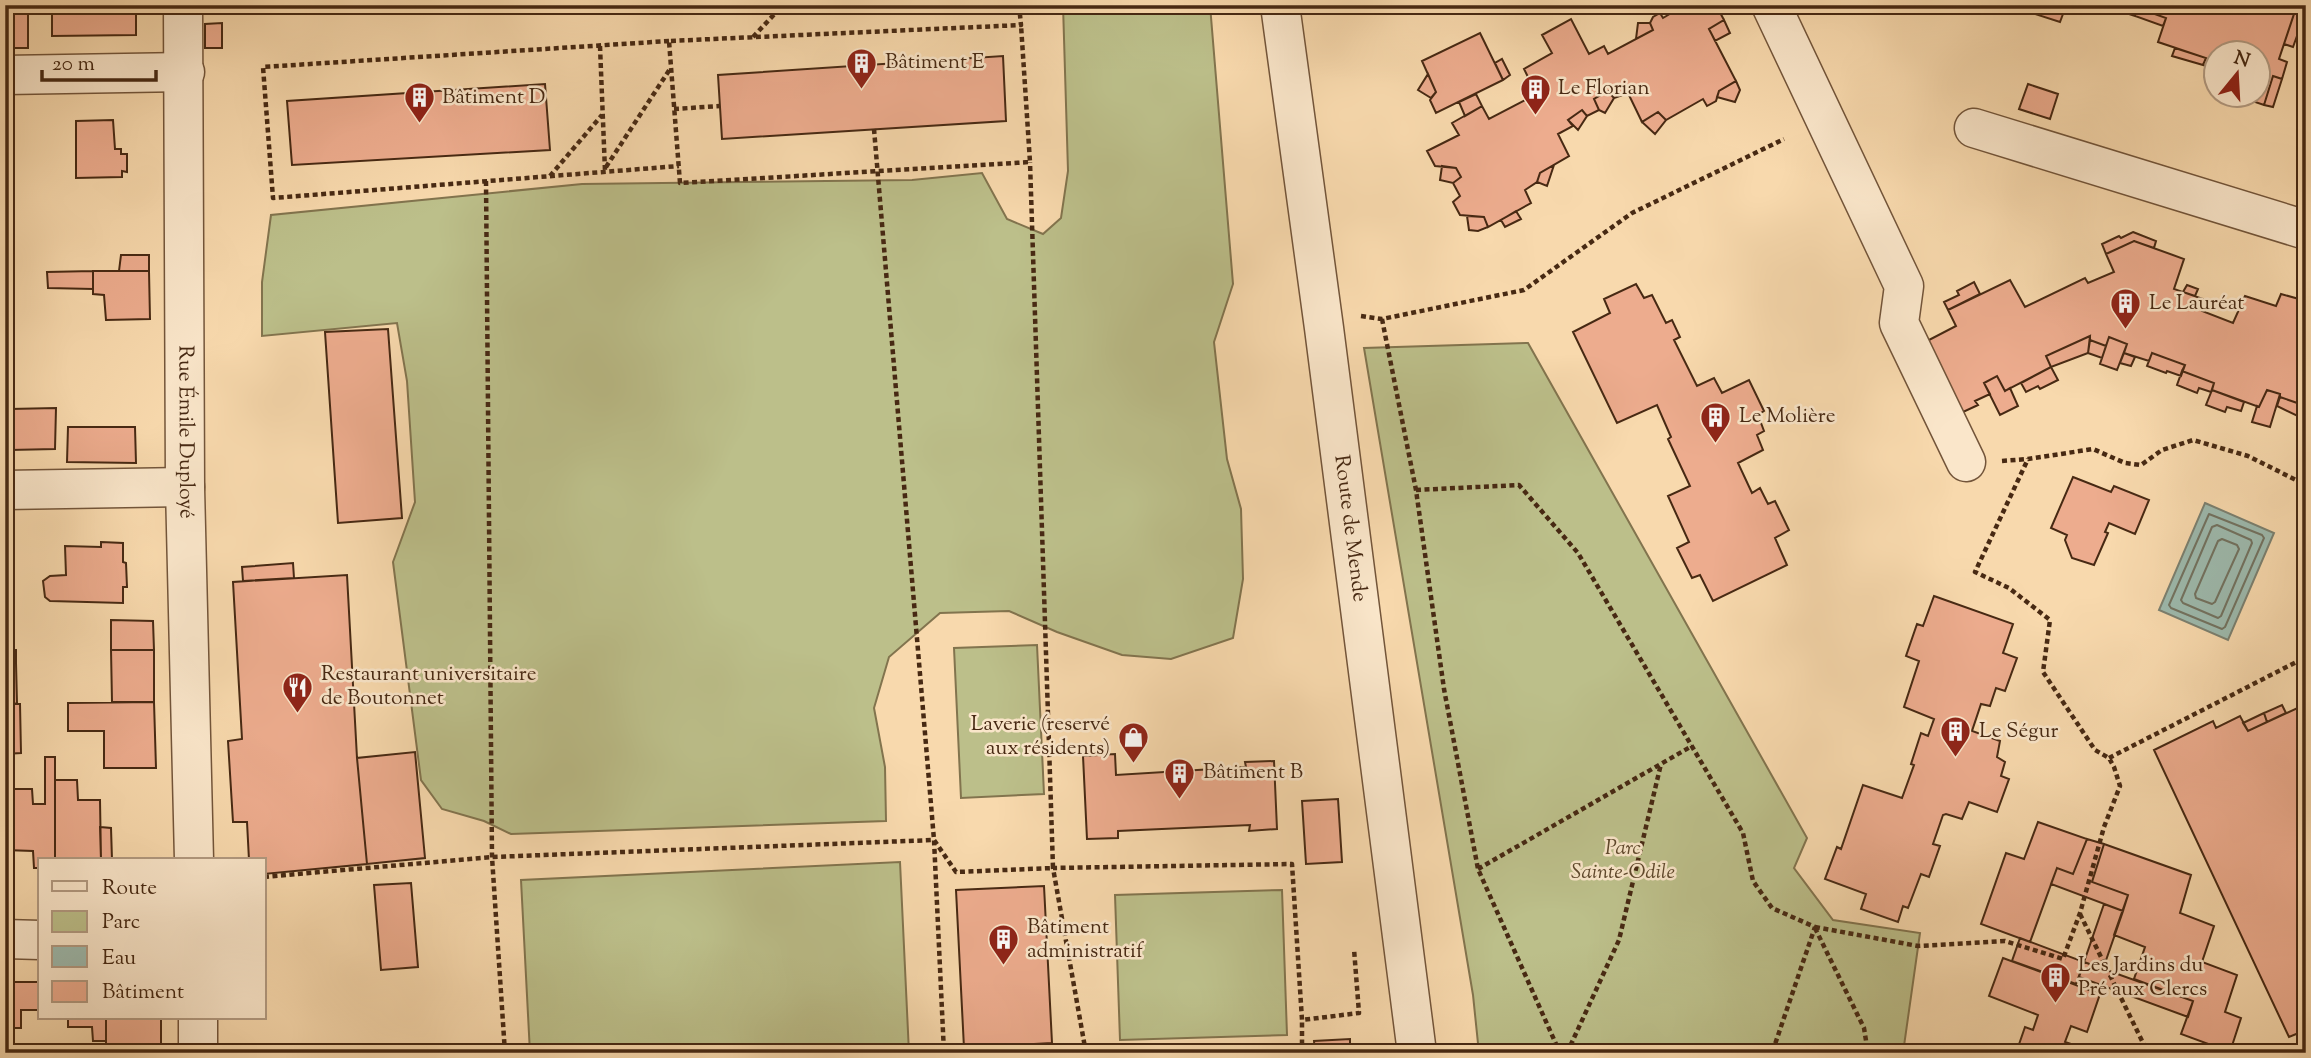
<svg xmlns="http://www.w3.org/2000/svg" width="2311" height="1058" viewBox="0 0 2311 1058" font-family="'Sorts Mill Goudy',serif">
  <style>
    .green { fill: #bcbf8a; stroke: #82744e; stroke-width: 2 }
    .water { fill: #9dbaae; stroke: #7b8070; stroke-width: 2 }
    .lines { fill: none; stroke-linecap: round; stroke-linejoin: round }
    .shore { stroke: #727260; stroke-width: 2 }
    .building { fill: #edac8e; stroke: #472913; stroke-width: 2 }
    .minor-casing { stroke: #73553a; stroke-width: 41 }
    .path { stroke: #472913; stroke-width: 4.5; stroke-dasharray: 5 3.5; stroke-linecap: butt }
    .minor { stroke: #fae6ca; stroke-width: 38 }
    .labels { text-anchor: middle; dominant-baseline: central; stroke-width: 5; stroke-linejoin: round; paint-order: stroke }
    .poi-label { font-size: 21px; fill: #472913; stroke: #fae6ca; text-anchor: start }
    .street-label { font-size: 21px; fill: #472913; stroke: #fae6ca }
    .park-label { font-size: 21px; font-style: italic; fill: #5e472b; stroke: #fae6ca }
  </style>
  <rect width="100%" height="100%" fill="#f8d9ad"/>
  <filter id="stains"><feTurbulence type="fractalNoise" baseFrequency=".00286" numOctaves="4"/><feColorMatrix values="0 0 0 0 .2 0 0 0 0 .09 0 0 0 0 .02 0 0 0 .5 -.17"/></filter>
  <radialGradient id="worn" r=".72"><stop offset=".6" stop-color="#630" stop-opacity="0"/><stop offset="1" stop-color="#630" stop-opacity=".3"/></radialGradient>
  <!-- green -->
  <path class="green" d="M1063,5H1210L1233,284L1214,342L1227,459L1241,509L1243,579L1233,638L1171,659L1122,655L1057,632L1009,611L940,613L889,657L874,708L885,767L886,821L511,834L484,821L442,809L421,780L393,562L415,502L407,381L397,323L262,336V282L271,215L582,184L912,180L982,173L1007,219L1043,234L1061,218L1068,171Z
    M1528,343L1807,838L1794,868L1833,920L1920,933L1903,1053H1479L1473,995L1364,348Z
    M1037,645L1044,794L961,798L954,648Z
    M900,862L909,1053H530L521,880Z
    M1282,890L1287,1035L1120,1040L1115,895Z"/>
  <!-- water -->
  <path class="water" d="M2205,503L2274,533L2228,640L2159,610Z"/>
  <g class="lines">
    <!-- shore -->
    <path class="shore" d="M2209,514L2262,535L2264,538L2225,627L2222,629L2171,608L2169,605Z
      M2217,525L2251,540L2252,543L2221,616L2218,618L2183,603L2181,600L2212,527Z
      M2222,539L2237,545L2239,549L2215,602L2212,604L2196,598L2195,594L2218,541Z"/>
  </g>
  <!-- building -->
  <path class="building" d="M5,5H28V48H5Z
    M52,5H136V35L52,36Z
    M274,5H365L274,10Z
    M1685,5H1695L1696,9L1703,5H1716L1724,20L1709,29L1736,81L1719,91L1716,101L1707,106L1703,99L1666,120L1658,112L1642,122L1628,93L1614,98L1608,91L1594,99L1599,110L1587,116L1582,110L1568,120L1573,126L1558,134L1569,156L1540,173L1537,182L1525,190L1531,203L1488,227L1484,217L1460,215L1453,202L1460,196L1453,183L1461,177L1456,168L1435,166L1427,151L1459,135L1452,123L1482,106L1489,119L1535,95L1536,93L1524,69L1552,53L1542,35L1571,19L1589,54L1604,46L1608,54L1653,30L1650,23L1653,17L1660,13L1663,18Z
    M2008,5H2032L2029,12Z
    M2032,5L2063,14L2060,22L2029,12Z
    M2035,5H2066L2063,14Z
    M2118,5H2297L2279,59L2287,62L2282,79L2273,76L2264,105L2246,99L2248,94H2258V52H2216V70L2203,65L2206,58L2158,42L2166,18L2138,8L2135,16L2117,10Z
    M2297,5H2306V11L2293,47L2284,44Z
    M2138,8L2166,18L2163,26L2135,16Z
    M1724,20L1730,33L1715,41L1709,29Z
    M222,23V48H205V24Z
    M1638,23H1650L1653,30L1636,39Z
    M1480,33L1503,80L1436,113L1430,100L1436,92L1422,61Z
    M2175,48L2206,58L2203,65L2172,56Z
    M1003,56L1006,121L722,139L718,75Z
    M1502,59L1510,75L1503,80L1495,63Z
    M1428,74L1436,92L1431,98L1418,90Z
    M2273,76L2282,79L2273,107L2264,105Z
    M1736,81L1740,90L1735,102L1717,97L1719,91Z
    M545,84L550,150L292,165L287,101Z
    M2028,84L2058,94L2050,119L2019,109Z
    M1608,91L1614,98L1605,113L1599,110L1594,99Z
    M1476,94L1482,106L1465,116L1459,102Z
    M1582,110L1587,116L1578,130L1568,120Z
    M1658,112L1666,120L1655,134L1642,122Z
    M113,120L115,149H121V154H127V172L122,171V177L76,178V121Z
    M1554,165L1547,186L1537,182L1540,173Z
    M1442,166L1456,168L1461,177L1453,183L1440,180Z
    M1516,211L1521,219L1505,227L1501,220Z
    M1467,216L1484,217L1488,227L1478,231L1469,230Z
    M2133,232L2156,241L2154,248L2134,241L2106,254L2102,244L2119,236L2121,238Z
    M2134,241L2184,259L2174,289L2206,300L2202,311L2233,323L2245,296L2276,306L2281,294L2299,299L2298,303L2306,306V325L2303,335L2306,336V406L2280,397V394L2267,390L2259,407L2212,390L2214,383L2182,371L2185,365L2152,353L2149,361L2124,353L2127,344L2109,337L2106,346L2090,340V336L2046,356L2051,367L2005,391L1997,376L1984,383L1990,394L1975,401L1978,405L1961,413L1927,341L1956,326L1948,310L2010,280L2025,307L2085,278L2088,283L2114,272L2106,254Z
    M121,255H149V271H119Z
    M93,271V289L48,288L47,272Z
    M93,271H149L150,319L106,320L104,295L93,294Z
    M1974,282L1980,294L1948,310L1944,302L1959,295L1957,291Z
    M1636,284L1644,298L1652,295L1666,323L1672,320L1680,337L1674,340L1697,386L1714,378L1722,393L1749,380L1764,411L1758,415L1764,431L1757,435L1763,450L1738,463L1752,493L1760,488L1768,504L1775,501L1789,530L1775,538L1787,565L1713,601L1700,575L1692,578L1677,548L1689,542L1668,496L1690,486L1668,439L1671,437L1657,405L1617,423L1573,332L1610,313L1604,299Z
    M2187,285L2198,289L2195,296L2183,292Z
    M388,329L402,518L338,523L325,332Z
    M2090,336L2088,353L2051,367L2046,356Z
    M2109,337L2127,344L2117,370L2100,364Z
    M2090,340L2106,346L2102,358L2088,353Z
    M2124,353L2135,357L2131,366L2120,363Z
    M2152,353L2185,365L2181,376L2167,371L2166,373L2147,366Z
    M2051,367L2058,380L2040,389L2038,386L2026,392L2021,383Z
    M2182,371L2214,383L2211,392L2199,388L2197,393L2177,385Z
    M1997,376L2005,391L2010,388L2018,406L2000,415L1984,383Z
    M2212,390L2244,402L2241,411L2227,407L2225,412L2206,405Z
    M2267,390L2280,394L2270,427L2252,422L2257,406L2259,407Z
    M2280,397L2306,406V420L2277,406Z
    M56,408L55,449L10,450V409Z
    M68,427H135L136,463L67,462Z
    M2073,477L2111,492L2114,486L2149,500L2135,534L2109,523L2105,532L2108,533L2094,565L2072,558L2065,540L2067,535L2051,528Z
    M101,542L123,543V562L126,563L127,587H123V603L50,601L45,597L43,581L50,576L66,575L65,546L101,547Z
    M293,563L294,578L243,581L242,567Z
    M347,575L357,758L367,864L264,874V860H249L247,822H233L228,741L242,739L233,582Z
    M1934,596L2013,624L2003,653L2017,658L2005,691L1996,688L1990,706L1981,704L1972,731L2000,741L1997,757L2005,762L2001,776L2009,779L1997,812L1969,802L1962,819L1946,814L1943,815L1933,844L1940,846L1929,877L1921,874L1908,908L1903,906L1898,922L1861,909L1866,894L1825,879L1837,847L1841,849L1863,785L1902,798L1914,765L1911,764L1921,733L1928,736L1934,719L1904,707L1919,661L1906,656L1917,624L1923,626Z
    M111,620L153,621L154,650H111Z
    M5,650H16V663H5Z
    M111,650H154V702H112Z
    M5,663H16L17,703L15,704H5Z
    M154,702L156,768H104V731H68V703Z
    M5,704H20L21,753L5,754Z
    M2282,705L2286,713L2267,722L2264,713Z
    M2304,705L2306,1030L2289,1037L2154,750L2213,721L2216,728L2240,716L2248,731Z
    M2264,713L2267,722L2248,731L2243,723Z
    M415,752L425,858L367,864L357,758Z
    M1115,754L1116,775L1246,767L1245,762L1274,761L1277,829L1249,831L1250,825L1118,831V838L1087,839L1083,756Z
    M45,757H55V860H40V868H34L33,851L5,850V804H12L11,789H32L33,804H45Z
    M55,780H77L78,800H100L101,860H55Z
    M1338,799L1342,862L1306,864L1302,801Z
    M2038,822L2087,839L2073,874L2057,868L2030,942L1981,924L2006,853L2024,859Z
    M100,827L111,828L112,860H101Z
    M2087,839L2104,844L2092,882L2128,895L2123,911L2051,884L2057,868L2073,874Z
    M2104,844L2191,875L2180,913L2214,926L2202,962L2237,975L2225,1012L2241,1018L2230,1052L2181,1034L2193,1001L2134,979L2145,947L2114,935L2128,895L2092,882Z
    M411,883L418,967L381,970L374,885Z
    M1044,886L1052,1043L964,1048L956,890Z
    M2104,904L2123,911L2103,969L2084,962Z
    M2020,938L2084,962L2076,984L2012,961Z
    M2003,958L2100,994L2087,1032L2071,1026L2065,1042L2098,1053H2016L2025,1027L2033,1030L2038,1015L1989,996Z
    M2084,962L2193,1001L2188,1017L2079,977Z
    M5,982H40V1010H21V1028H5Z
    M68,1018H106V1041H93L92,1027H68Z
    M106,1018H161V1053H106Z
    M1350,1039V1053H1315L1314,1041Z"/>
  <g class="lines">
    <defs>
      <g id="minor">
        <path id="s1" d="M183,5L185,487L194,860"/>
        <path id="s2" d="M1280,5L1324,328L1417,1053"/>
        <path d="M1771,5L1904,286L1899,323L1966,462"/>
        <path d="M5,75L185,72"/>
        <path d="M1974,128L2306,230"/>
        <path d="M5,490L185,487"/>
        <path d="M5,939L40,940"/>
        <path d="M198,1018V1053"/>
      </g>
    </defs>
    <!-- minor casing -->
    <use href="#minor" class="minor-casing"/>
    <!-- path -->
    <path class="path" d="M1019,5L1021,25L669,41L680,183L1030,162L1021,25
      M753,37L783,5
      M669,41L263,67L273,198L679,166
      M600,46L605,171
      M674,109L720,106
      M874,129L934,840L944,1053
      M606,167L670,69
      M550,176L602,115
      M486,181L492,857L505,1053
      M1361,316L1382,319L1524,290L1632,213L1784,139
      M1382,319L1416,490L1444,689L1478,869L1560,1053
      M2002,461L2028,459L2093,449L2125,463L2141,465L2162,450L2193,440L2248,456L2306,485
      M1416,490L1519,485L1578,553L1743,833L1753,881L1772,908L1815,927L1772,1053
      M2109,758L2306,657
      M1478,869L1692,746
      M264,877L492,857L934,840L956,872L1053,868L1030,162
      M2080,914L2148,1053
      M1815,927L1918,946L2005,941L2063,959L2080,913L2104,827L2120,786L2114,767L2109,758L2095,750L2043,672L2050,620L2009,588L1975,572L2028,459
      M1815,928L1864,1028L1868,1053
      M1086,1053L1053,868L1292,864L1302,1020L1359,1013L1354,949
      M1302,1053V1020
      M1567,1053L1619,940L1661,764"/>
    <!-- minor -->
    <use href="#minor" class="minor"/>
  </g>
  <!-- icons -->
  <defs>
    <symbol id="building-pin" viewBox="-11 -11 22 30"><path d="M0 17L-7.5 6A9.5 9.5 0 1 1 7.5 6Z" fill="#8f2418" stroke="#fae6ca"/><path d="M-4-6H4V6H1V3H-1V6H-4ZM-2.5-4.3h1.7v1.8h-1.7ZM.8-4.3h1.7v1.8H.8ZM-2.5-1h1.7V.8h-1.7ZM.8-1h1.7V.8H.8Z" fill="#fff"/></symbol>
    <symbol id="restaurant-pin" viewBox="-11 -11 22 30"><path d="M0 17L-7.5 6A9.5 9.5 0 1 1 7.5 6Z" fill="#8f2418" stroke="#fae6ca"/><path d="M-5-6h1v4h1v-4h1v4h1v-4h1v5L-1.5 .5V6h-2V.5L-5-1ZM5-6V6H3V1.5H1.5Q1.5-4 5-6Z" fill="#fff"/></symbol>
    <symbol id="shop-pin" viewBox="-11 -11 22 30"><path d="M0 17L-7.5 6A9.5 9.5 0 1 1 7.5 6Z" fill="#8f2418" stroke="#fae6ca"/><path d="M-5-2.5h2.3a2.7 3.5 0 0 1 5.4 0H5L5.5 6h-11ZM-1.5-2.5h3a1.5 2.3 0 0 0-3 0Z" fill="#fff"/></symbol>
  </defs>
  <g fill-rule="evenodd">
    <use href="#building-pin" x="844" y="46" width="35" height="47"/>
    <use href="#building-pin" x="1518" y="72" width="35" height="47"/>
    <use href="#building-pin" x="402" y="80" width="35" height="47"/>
    <use href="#building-pin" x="2108" y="286" width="35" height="47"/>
    <use href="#building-pin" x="1698" y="400" width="35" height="47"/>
    <use href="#restaurant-pin" x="280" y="670" width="35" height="47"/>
    <use href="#building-pin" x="1938" y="714" width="35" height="47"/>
    <use href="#shop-pin" x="1116" y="720" width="35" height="47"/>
    <use href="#building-pin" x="1162" y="756" width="35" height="47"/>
    <use href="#building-pin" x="986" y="922" width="35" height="47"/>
    <use href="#building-pin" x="2038" y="960" width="35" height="47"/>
  </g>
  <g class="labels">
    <!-- poi labels -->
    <g class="poi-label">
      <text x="885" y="63">Bâtiment E</text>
      <text x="1558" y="89">Le Florian</text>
      <text x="442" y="98">Bâtiment D</text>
      <text x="2149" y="304">Le Lauréat</text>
      <text x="1739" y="417">Le Molière</text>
      <text x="321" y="675">Restaurant universitaire<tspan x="321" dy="24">de Boutonnet</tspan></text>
      <text x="1110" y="725" text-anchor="end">Laverie (reservé<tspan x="1110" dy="24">aux résidents)</tspan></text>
      <text x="1979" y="732">Le Ségur</text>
      <text x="1203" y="773">Bâtiment B</text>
      <text x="1027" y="928">Bâtiment<tspan x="1027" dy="24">administratif</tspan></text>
      <text x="2078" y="966">Les Jardins du<tspan x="2078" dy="24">Pré aux Clercs</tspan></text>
    </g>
    <!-- street labels -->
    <g class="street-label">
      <text stroke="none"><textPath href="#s1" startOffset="427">Rue Émile Duployé</textPath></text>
      <text stroke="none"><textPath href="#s2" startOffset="528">Route de Mende</textPath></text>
    </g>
    <!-- park labels -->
    <g class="park-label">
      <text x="1623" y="849">Parc<tspan x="1623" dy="24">Sainte-Odile</tspan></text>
    </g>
  </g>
  <!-- margin -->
  <rect width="2311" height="1058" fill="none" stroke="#f8d9ad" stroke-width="28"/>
  <rect x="7" y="7" width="2297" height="1044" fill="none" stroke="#472913" stroke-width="3.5"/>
  <rect x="14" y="14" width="2283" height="1030" fill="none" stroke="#472913" stroke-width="2"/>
  <!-- legend -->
  <rect x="38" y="858" width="228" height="161" fill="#fae6ca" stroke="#b29a81" stroke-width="2"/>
  <rect x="52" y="881" width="35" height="10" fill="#fae6ca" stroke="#b29a81" stroke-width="2"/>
  <text x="102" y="894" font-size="21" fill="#472913">Route</text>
  <rect x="52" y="911" width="35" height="21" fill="#bcbf8a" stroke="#b29a81" stroke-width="2"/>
  <text x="102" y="928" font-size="21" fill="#472913">Parc</text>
  <rect x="52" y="946" width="35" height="21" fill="#9dbaae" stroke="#b29a81" stroke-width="2"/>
  <text x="102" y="964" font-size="21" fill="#472913">Eau</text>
  <rect x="52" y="981" width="35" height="21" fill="#edac8e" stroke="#b29a81" stroke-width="2"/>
  <text x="102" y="998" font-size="21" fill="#472913">Bâtiment</text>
  <!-- north arrow -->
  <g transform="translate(2237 74) rotate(18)"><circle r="33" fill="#fae6ca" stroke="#b29a81" stroke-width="2"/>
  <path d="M0-5L12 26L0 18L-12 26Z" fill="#8f2418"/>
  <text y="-10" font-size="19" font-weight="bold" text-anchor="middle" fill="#472913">N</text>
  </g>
  <!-- scale -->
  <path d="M42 70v10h114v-10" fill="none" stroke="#472913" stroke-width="3.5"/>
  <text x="52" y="70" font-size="21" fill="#472913" stroke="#fae6ca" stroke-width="5" paint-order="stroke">20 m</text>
  <rect width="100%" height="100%" filter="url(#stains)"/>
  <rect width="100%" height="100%" fill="url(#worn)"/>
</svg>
